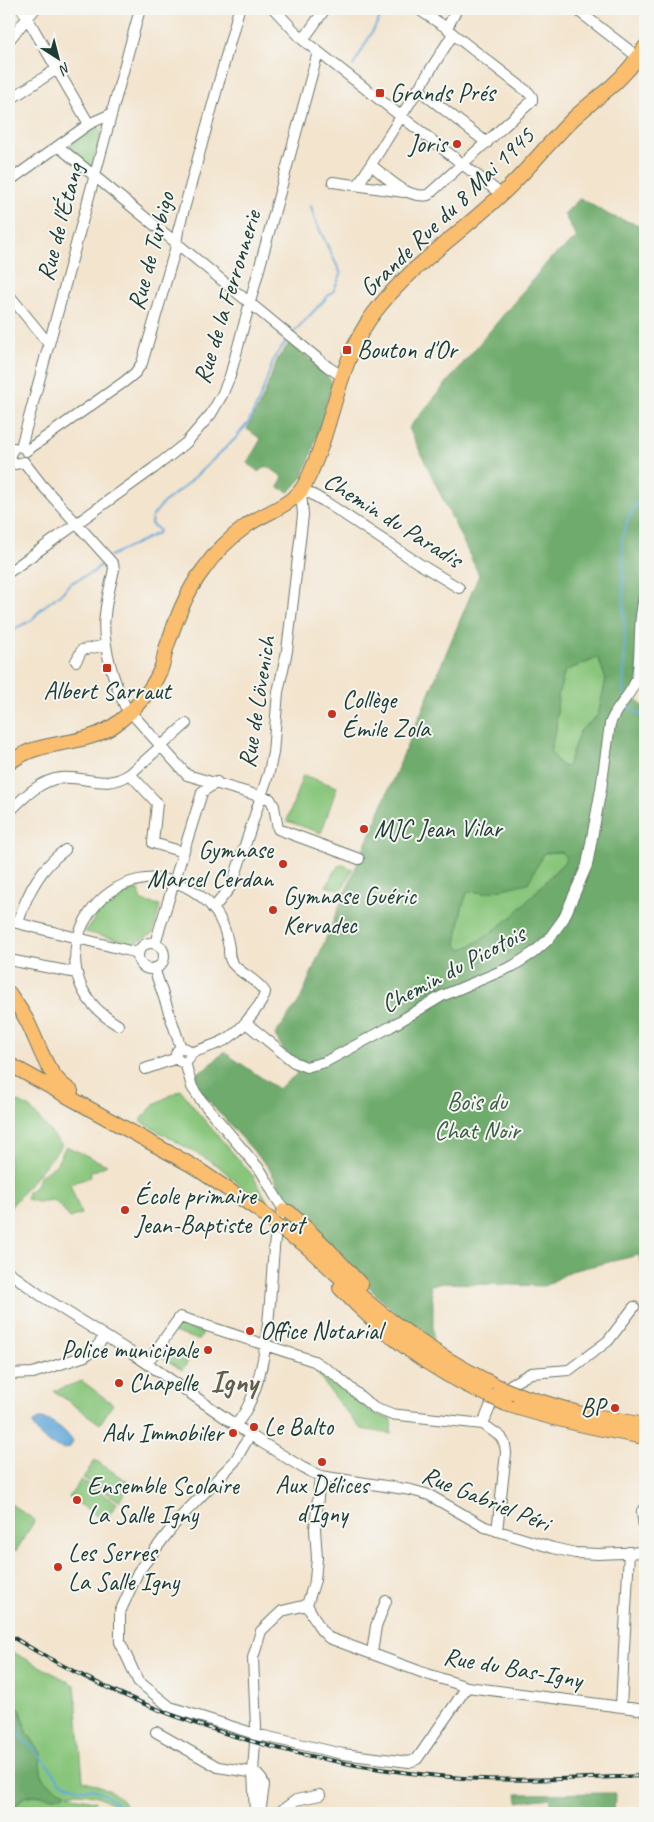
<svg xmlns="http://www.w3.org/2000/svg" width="654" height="1822" viewBox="0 0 654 1822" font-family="Caveat,sans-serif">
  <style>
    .green { fill: #89c67c; stroke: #548258 }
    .forest { fill: #6eab6c; stroke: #467450; fill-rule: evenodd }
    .water { fill: #64a9d9; stroke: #427386 }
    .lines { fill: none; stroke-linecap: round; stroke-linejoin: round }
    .stream { stroke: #64a9d9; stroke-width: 2 }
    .minor-casing { stroke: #69776a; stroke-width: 12 }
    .major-casing { stroke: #69776a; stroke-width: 16 }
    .minor { stroke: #fff; stroke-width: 10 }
    .major { stroke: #fbbd6e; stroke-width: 14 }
    .rail-casing { stroke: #1f3d34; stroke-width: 4 }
    .rail { stroke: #f6f6f2; stroke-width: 2; stroke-dasharray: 5.5; stroke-linecap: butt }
    .major-bridge-casing { stroke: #69776a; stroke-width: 16; stroke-linecap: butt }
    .major-bridge { stroke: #fbbd6e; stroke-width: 14 }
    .poi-dot { fill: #c8321e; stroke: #f6f6f2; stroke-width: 2 }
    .labels { text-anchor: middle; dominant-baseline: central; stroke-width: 4; stroke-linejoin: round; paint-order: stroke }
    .poi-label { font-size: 25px; fill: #1f3d34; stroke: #f6f6f2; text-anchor: start }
    .street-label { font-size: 25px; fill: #1f3d34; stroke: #f6f6f2 }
    .park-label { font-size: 25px; fill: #3a5f46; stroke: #f6f6f2 }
    .district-label { font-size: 30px; font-weight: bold; fill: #635e4e; stroke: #f6f6f2 }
  </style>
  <rect width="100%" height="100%" fill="#f6f6f2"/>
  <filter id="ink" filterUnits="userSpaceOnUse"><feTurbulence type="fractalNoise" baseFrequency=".02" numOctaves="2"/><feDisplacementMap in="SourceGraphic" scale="10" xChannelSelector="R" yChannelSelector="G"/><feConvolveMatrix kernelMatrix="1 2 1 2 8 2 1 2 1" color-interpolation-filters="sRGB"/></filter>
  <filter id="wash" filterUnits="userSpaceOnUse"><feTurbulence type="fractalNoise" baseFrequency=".0096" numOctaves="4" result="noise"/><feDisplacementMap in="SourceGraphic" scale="20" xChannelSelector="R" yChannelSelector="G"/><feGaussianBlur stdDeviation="1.12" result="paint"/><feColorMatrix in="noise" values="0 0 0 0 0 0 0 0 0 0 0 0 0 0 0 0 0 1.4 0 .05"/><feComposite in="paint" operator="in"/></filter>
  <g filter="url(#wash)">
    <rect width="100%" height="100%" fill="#f3e4ce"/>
    <!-- green -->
    <path class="green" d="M98,127L101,130V134L92,168L67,149L68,147L94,128Z
      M598,658L606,679L598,715L580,731L567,767L560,765L550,751L556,729L558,695L565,671Z
      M303,775L337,787L321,833L287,821Z
      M561,852L567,859L512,917L479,941L462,950L456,944L462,907L468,891L485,893L544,853Z
      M343,865L353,869L341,890L326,886L338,866Z
      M139,889L141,901L160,905L153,933L134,943L85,932L107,901Z
      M181,1090L199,1114L253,1176L269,1204L266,1208L217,1165L140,1121L154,1104Z
      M9,1098L29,1107L62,1145L9,1209Z
      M66,1146L107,1165L90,1173L91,1177L70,1184L81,1214L70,1218L57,1203L52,1200L37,1202L26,1199L28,1192L35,1187L40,1176L56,1165Z
      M178,1325L203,1332L199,1340L173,1332Z
      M169,1347L189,1360L182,1370L162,1357Z
      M316,1371H318C344,1384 362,1415 392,1419L391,1434L361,1429L334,1397Z
      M82,1381L113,1404L100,1424L54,1391Z
      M95,1460L131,1484L119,1501L83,1478Z
      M81,1480L117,1503L105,1521L69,1497Z
      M9,1503L35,1520L16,1551L9,1547Z
      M9,1650L75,1685L83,1780C100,1786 116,1790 126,1806L122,1813H119C106,1794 89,1793 68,1793L78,1798L96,1801L89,1813H26L15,1810C19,1796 31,1793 44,1797L53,1788C40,1775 39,1771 41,1753L27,1732L21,1711L9,1698Z"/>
    <!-- forest -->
    <path class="forest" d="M580,198L611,216L645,227V692L643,689L633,694L645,709V1287L639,1255L571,1271L545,1286L445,1283L430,1285L433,1301V1342L424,1338L377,1296L342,1255L315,1247L284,1223L288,1216V1202L268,1167L199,1090L196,1073L204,1070L224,1052L278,1089L297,1074L275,1035L300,1000L479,575L409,428L550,259L577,238L564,214ZM598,658L606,679L598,715L580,731L567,767L560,765L550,751L556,729L558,695L565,671ZM561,852L567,859L512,917L479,941L462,950L456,944L462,907L468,891L485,893L528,883L544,853Z
      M290,342L326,373L332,384L310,458L302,478L289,492L278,487L283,477L267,466L259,472L247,463L261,439L247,429L263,398L278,358Z
      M9,1698L21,1711L27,1732L41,1753C38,1776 44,1784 66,1792C52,1808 24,1780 15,1809L26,1813H9V1770C12,1764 11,1758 9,1752Z
      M615,1793L614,1813H515V1810L550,1807V1798L518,1802L517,1794Z"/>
    <!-- water -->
    <path class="water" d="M38,1419C51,1418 66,1430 73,1442L70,1447L65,1449C51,1446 35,1436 33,1423Z"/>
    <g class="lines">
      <!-- stream -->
      <path class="stream" d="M353,66L385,9
        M292,334L334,290L341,274L315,220L311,206
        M110,556L158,533L159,530L151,524L152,517L163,503L184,487L235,439L248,423L260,398L275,356L287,341
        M9,638L16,628L32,620L42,608L63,592L69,584L93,572L105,561
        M623,697L625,644L622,538L629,516L636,505L645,495
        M626,703L629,707L645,718
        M9,1709L17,1717L19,1732L24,1740L33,1747L61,1782L81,1789H92L102,1792L122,1808L139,1813
        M122,1813V1808"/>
    </g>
  </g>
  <g filter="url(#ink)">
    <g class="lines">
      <defs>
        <path id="minor" d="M22,9L89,124
          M274,9L303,40L497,191L500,196
          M576,9L638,57
          M447,28L457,9
          M9,40L35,9
          M303,40L325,9
          M418,89L487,143
          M9,100L57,69
          M59,147L328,367L342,376
          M371,165C387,177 406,199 428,195L532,101V97L529,93L453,34L447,28L418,9
          M9,181L89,124L111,114
          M333,182L404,192
          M358,185L453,34
          M9,295L48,343
          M21,447L140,9
          M14,448L10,454V459L16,464L24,462
          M26,451L124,382L135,373L142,363L175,250L178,231L239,9
          M24,462L41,484L113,564L114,569C111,584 106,600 105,615C101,642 114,682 125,706L187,775L270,799L274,806L278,829L359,859
          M303,489L327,503L418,563L459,588
          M9,572L154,468L186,443L211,414L222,395L230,376L318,52
          M76,661L82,650L106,645
          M130,774L157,803L153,843L183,852
          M9,812C23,798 40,780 61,778C87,776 106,790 130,774L186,724
          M213,909L232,885L269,772L273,753L278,692L287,651L303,515L301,492
          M9,921L138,953
          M18,923C26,895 40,868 65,850
          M155,943L201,796L202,792L217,782
          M138 956a13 13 0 1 1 26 0a13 13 0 1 1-26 0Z
          M9,960L77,973
          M154,968L181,1048
          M246,1023L294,1062L306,1067L325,1062L390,1027L442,996L513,966L533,953L548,940L564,918L587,865L601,789L610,724C615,707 633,694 637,677C642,650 637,622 645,595
          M118,1025C17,966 115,828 203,898C218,910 226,929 229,948C229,954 229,960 234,965C244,976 255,978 265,992C264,1000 259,1005 254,1012C232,1041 224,1042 190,1053
          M176 1055a7 7 0 1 1 14 0a7 7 0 1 1-14 0Z
          M185,1062L192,1087L200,1099L261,1171C269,1184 275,1198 284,1209L278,1219L276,1230C268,1288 274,1378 236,1425
          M145,1069L177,1058
          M9,1272L40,1295L135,1355L250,1435L303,1468L320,1476L411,1490L429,1495L485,1527L553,1548L575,1553L599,1554L645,1552
          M147,1363L180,1317L314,1361L334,1374L374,1408L390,1414L483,1424L501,1437L505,1445L506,1453L497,1531
          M9,1374L33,1373L85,1356L95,1349L104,1337
          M483,1424L492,1402L510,1385L531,1373L569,1370L608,1341L634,1307
          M250,1435L235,1461L177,1521L138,1572L120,1612V1642L138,1681L170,1707L255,1734L343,1754L409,1762L417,1759L467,1687
          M645,1509L642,1511L645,1537
          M307,1605L321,1630L329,1638L424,1673L467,1687L645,1710
          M307,1605L315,1580L317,1558L315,1529L320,1476
          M372,1653L376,1626L386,1601
          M621,1707L629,1552
          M156,1732L218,1767L256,1773L262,1780L264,1785L260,1813
          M255,1813L253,1772L256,1727L253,1658L261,1631L282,1611L307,1605
          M278,1813L296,1800L320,1795"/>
        <path id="major" d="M9,763C17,757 26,752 36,749C63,741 92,742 116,724C134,710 151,691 160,671C164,663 164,654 167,646C176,620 186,592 203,570C215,552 231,537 249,524C267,512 295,504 305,484C334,429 336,363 374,313C410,266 460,234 502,194C528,170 549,142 574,118C587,106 600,96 613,85C625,74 636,61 645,47
          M9,993C15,1002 21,1010 26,1019C40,1045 45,1075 71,1091
          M9,1064L193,1166L257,1209
          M284,1211L289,1212L326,1247L361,1285
          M292,1237C302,1240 311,1251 319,1258C338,1275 356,1293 376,1309C416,1341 453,1365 499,1387
          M340,1288C384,1334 429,1370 488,1395
          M516,1394L578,1413L645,1425
          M506,1404C552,1419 598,1429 645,1437"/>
      </defs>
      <!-- minor casing -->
      <use href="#minor" class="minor-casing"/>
      <!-- major casing -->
      <use href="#major" class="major-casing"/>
      <!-- minor -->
      <use href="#minor" class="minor"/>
      <!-- major -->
      <use href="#major" class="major"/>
      <defs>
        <path id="rail" d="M9,1635C146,1719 302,1767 463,1778C524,1782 585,1778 645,1776"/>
      </defs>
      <!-- rail casing -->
      <use href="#rail" class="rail-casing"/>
      <!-- rail -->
      <use href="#rail" class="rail"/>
      <defs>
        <path id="major-bridge" d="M257,1209L292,1237
          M499,1387L516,1394
          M488,1395L506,1404"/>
      </defs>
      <!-- major-bridge casing -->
      <use href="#major-bridge" class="major-bridge-casing"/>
      <!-- major-bridge -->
      <use href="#major-bridge" class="major-bridge"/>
    </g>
  </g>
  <!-- markers -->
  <g class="poi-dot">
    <rect x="375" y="88" width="10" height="10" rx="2.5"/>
    <circle cx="457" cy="144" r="5"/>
    <rect x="342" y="345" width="10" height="10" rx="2.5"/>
    <rect x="102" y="663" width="10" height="10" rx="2.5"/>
    <circle cx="332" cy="714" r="5"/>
    <circle cx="364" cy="829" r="5"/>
    <circle cx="283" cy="864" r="5"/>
    <circle cx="273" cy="910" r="5"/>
    <circle cx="125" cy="1210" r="5"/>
    <circle cx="250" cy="1331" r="5"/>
    <circle cx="208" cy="1350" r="5"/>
    <circle cx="119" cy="1383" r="5"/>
    <circle cx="615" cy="1408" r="5"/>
    <circle cx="254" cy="1427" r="5"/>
    <circle cx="233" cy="1433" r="5"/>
    <circle cx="322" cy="1462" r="5"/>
    <circle cx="77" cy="1500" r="5"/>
    <circle cx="58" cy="1567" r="5"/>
  </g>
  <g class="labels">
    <!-- poi labels -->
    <g class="poi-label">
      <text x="390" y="93">Grands Prés</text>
      <text x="447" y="144" text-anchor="end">Joris</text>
      <text x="357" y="350">Bouton d'Or</text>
      <text x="107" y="691" text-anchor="middle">Albert Sarraut</text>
      <text x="342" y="700">Collège<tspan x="342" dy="29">Émile Zola</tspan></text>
      <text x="374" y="829">MJC Jean Vilar</text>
      <text x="273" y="850" text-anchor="end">Gymnase<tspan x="273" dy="29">Marcel Cerdan</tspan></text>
      <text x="283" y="896">Gymnase Guéric<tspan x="283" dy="29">Kervadec</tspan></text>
      <text x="135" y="1196">École primaire<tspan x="135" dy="29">Jean-Baptiste Corot</tspan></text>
      <text x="260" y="1331">Office Notarial</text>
      <text x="198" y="1350" text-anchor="end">Police municipale</text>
      <text x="129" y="1383">Chapelle</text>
      <text x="605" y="1408" text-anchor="end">BP</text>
      <text x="264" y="1427">Le Balto</text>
      <text x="223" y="1433" text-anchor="end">Adv Immobiler</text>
      <text x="322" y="1485" text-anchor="middle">Aux Délices<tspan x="322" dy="29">d’Igny</tspan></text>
      <text x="87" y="1486">Ensemble Scolaire<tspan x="87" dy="29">La Salle Igny</tspan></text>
      <text x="68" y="1553">Les Serres<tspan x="68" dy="29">La Salle Igny</tspan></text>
    </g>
    <!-- street labels -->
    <g class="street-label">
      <text transform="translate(447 212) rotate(-44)">Grande Rue du 8 Mai 1945</text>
      <text transform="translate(60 222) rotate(-75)">Rue de l'Étang</text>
      <text transform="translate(151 251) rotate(-75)">Rue de Turbigo</text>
      <text transform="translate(227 297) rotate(-73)">Rue de la Ferronnerie</text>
      <text transform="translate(393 520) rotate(32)">Chemin du Paradis</text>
      <text transform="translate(257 702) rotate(-81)">Rue de Lövenich</text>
      <text transform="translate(453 969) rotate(-28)">Chemin du Picotois</text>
      <text transform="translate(486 1499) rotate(22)">Rue Gabriel Péri</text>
      <text transform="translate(513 1668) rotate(10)">Rue du Bas-Igny</text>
    </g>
    <!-- park labels -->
    <g class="park-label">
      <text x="477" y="1102">Bois du<tspan x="477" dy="29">Chat Noir</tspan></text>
    </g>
    <!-- district labels -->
    <g class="district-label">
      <text x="234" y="1382">Igny</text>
    </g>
  </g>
  <!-- margin -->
  <rect width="654" height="1822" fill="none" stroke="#f6f6f2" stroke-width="30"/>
  <!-- north arrow -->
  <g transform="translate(58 58) rotate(144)" stroke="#f6f6f2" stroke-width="4" paint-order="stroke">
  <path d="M0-4L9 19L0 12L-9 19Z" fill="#1f3d34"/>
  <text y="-8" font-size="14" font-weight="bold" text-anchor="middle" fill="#1f3d34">N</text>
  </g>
</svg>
